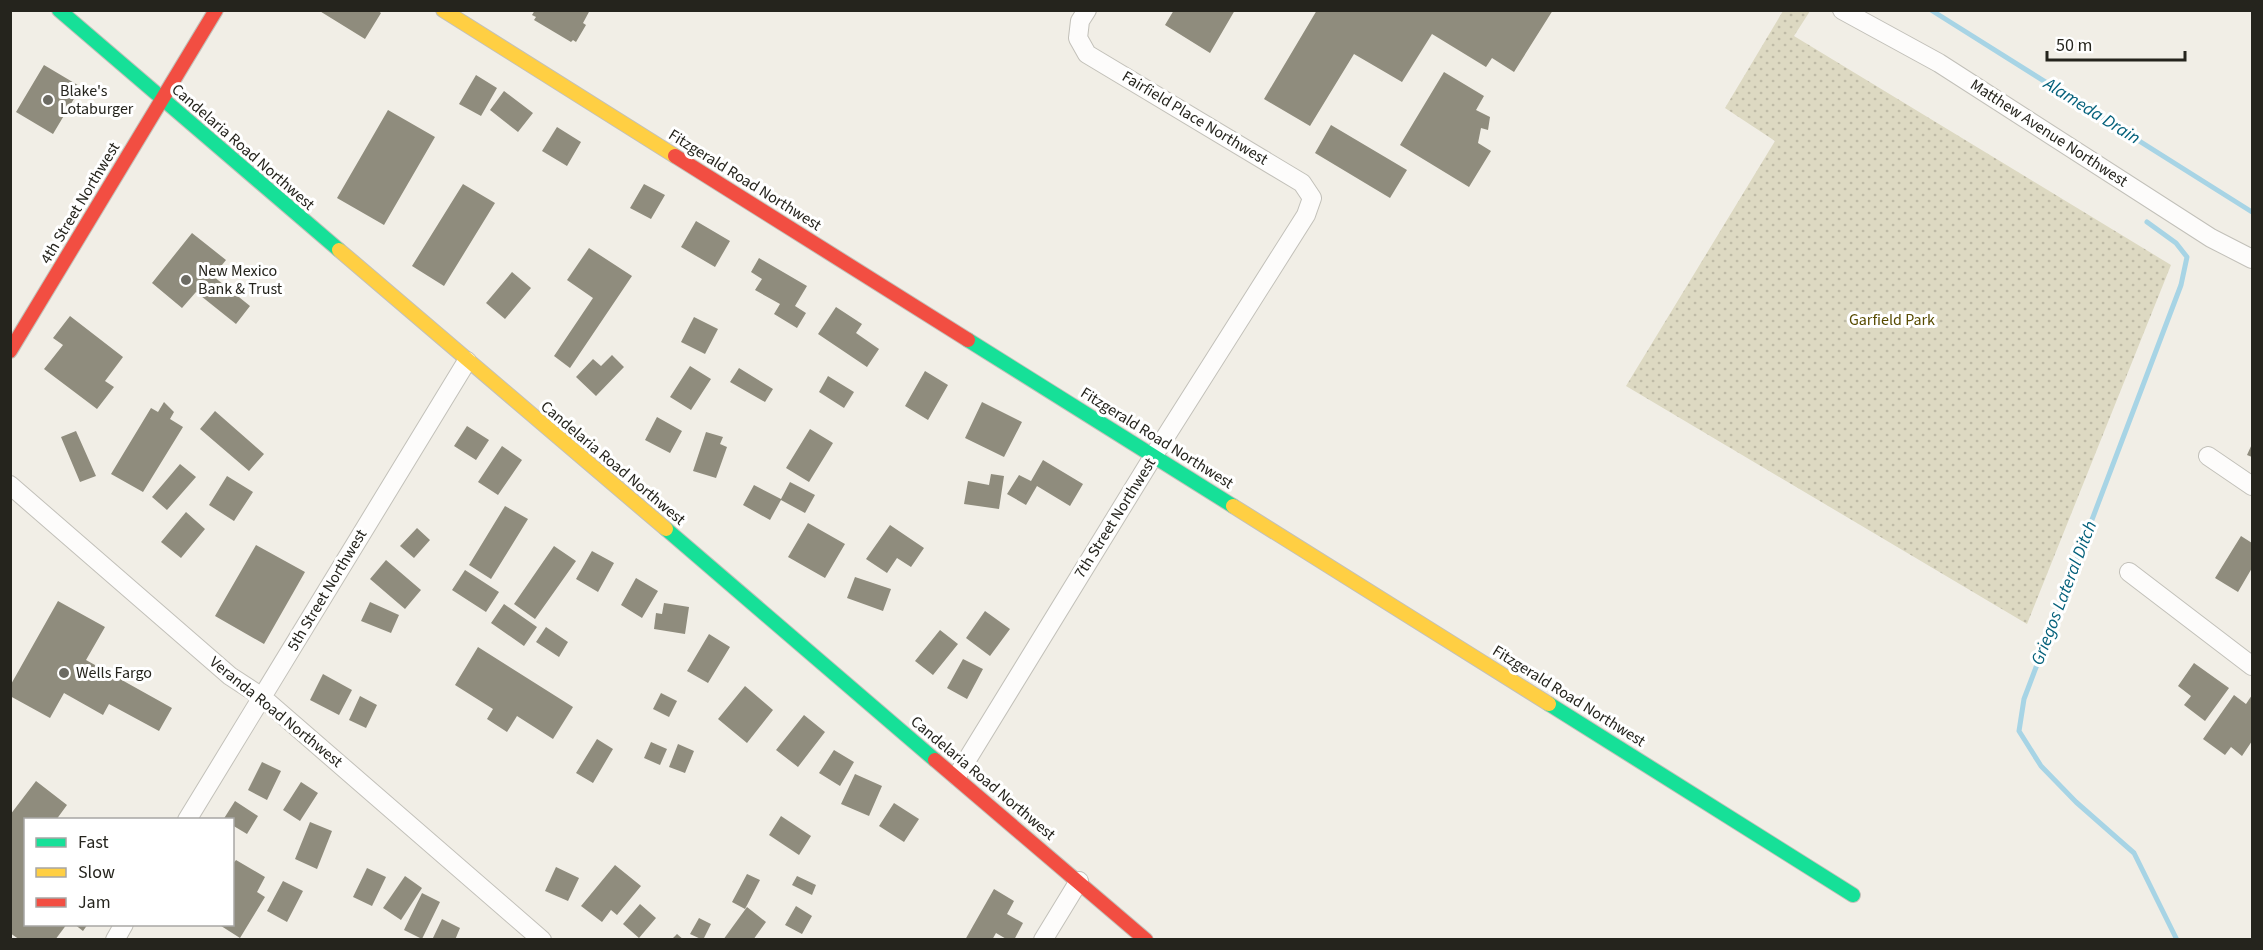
<svg xmlns="http://www.w3.org/2000/svg" width="2263" height="950" viewBox="0 0 2263 950" font-family="'Source Sans 3',sans-serif">
  <style>
    .park { fill: url(#park-dots) }
    .lines { fill: none; stroke-linecap: round; stroke-linejoin: round }
    .stream { stroke: #a7d4e5; stroke-width: 5 }
    .building { fill: #8f8c7d }
    .street-casing { stroke: #c2c0b9; stroke-width: 20 }
    .fast-casing { stroke: #c2c0b9; stroke-width: 16 }
    .slow-casing { stroke: #c2c0b9; stroke-width: 16 }
    .jam-casing { stroke: #c2c0b9; stroke-width: 16 }
    .street { stroke: #fdfcfb; stroke-width: 18 }
    .fast { stroke: #16e098; stroke-width: 14 }
    .slow { stroke: #ffcf43; stroke-width: 14 }
    .jam { stroke: #f24e42; stroke-width: 14 }
    .poi-dot { fill: #6c6b63; stroke: #fff; stroke-width: 2 }
    .labels { text-anchor: middle; dominant-baseline: central; stroke-width: 6; stroke-linejoin: round; paint-order: stroke }
    .poi-label { font-size: 16px; fill: #25241d; stroke: #fff; text-anchor: start }
    .street-label { font-size: 16px; fill: #25241d; stroke: #fff }
    .park-label { font-size: 16px; fill: #574b00; stroke: #fff }
    .water-label { font-size: 18px; font-style: italic; fill: #05617b; stroke: #fff }
  </style>
  <defs>
    <pattern id="park-dots" width="8" height="8" patternUnits="userSpaceOnUse" patternTransform="scale(1.5)"><rect width="8" height="8" fill="#ddd9c2"/><path d="M2 2h.1M6 6h.1" fill="none" stroke="#bebaa6" stroke-width="1.8" stroke-linecap="round"/></pattern>
  </defs>
  <rect width="100%" height="100%" fill="#f1eee6"/>
  <!-- park -->
  <path class="park" d="M1783,11H1810L1794,36L2171,265L2027,624L1626,386L1775,141L1725,108Z"/>
  <g class="lines">
    <!-- stream -->
    <path class="stream" d="M1931,10L2252,212
      M2147,222L2176,243L2187,257L2181,285L2024,699L2019,731L2041,766L2076,802L2134,853L2177,940"/>
  </g>
  <!-- building -->
  <path class="building" d="M318,10H377L381,13L365,39Z
    M535,10H590L583,23L586,25L576,42L573,40L571,42L534,20L536,17L532,15Z
    M1174,10H1235L1210,53L1165,25Z
    M1317,10H1553L1514,72L1492,58L1486,67L1432,34L1402,82L1354,54L1310,126L1264,99Z
    M44,65L81,87L53,134L16,112Z
    M1444,72L1484,96L1476,110L1490,117L1488,130L1481,128L1478,143L1491,151L1469,187L1400,145Z
    M476,75L497,88L481,116L459,104Z
    M504,91L533,113L518,132L490,110Z
    M388,110L435,137L384,225L337,198Z
    M1331,125L1407,170L1390,198L1315,153Z
    M557,127L581,142L567,166L542,151Z
    M463,184L495,203L444,286L412,266Z
    M644,184L665,195L651,219L630,208Z
    M696,221L730,241L715,267L681,247Z
    M192,233L226,260L213,276L250,306L236,324L196,292L182,308L152,283Z
    M589,248L632,276L570,368L554,356L593,298L567,280Z
    M759,258L807,286L795,306L806,313L797,328L774,314L780,304L755,290L762,279L751,272Z
    M512,272L531,288L505,319L486,303Z
    M836,307L862,324L856,333L879,349L867,367L818,334Z
    M70,316L123,357L105,381L114,387L97,409L44,369L63,345L53,338Z
    M694,317L718,329L705,354L681,342Z
    M612,355L624,367L596,396L576,377L593,359L601,366Z
    M690,366L711,379L691,410L670,397Z
    M739,368L773,389L765,402L730,382Z
    M925,371L948,385L928,420L905,406Z
    M828,376L854,392L844,408L819,392Z
    M164,402L174,412L170,419L183,427L143,492L111,474L151,408L158,412Z
    M982,402L1022,422L1004,457L965,438Z
    M215,411L264,454L249,471L200,429Z
    M657,417L682,431L670,453L645,440Z
    M467,426L489,440L476,460L454,446Z
    M810,429L833,443L809,482L786,468Z
    M76,431L96,476L80,482L61,437Z
    M706,432L723,437L720,444L727,447L716,478L693,471Z
    M2252,444V457L2247,455Z
    M502,446L522,460L498,495L478,482Z
    M1043,460L1083,484L1070,506L1037,486L1026,505L1007,494L1019,475L1031,481Z
    M180,464L196,477L167,510L152,497Z
    M991,474L1004,476L999,509L964,504L968,481L989,485Z
    M227,476L253,492L234,521L209,505Z
    M790,482L815,495L805,513L781,500L770,520L743,505L754,485L781,499Z
    M505,506L528,519L491,579L469,565Z
    M186,512L205,529L181,558L161,542Z
    M808,523L845,544L825,578L788,557Z
    M890,525L924,548L911,567L897,558L887,573L866,559Z
    M417,528L430,540L414,558L400,546Z
    M2241,536L2252,543V568L2238,592L2215,578Z
    M256,545L305,572L264,644L215,616Z
    M554,546L576,561L535,619L514,604Z
    M592,551L614,563L598,592L576,579Z
    M386,560L421,590L405,609L370,579Z
    M465,570L499,592L486,612L452,590Z
    M855,577L891,589L883,611L847,598Z
    M636,578L658,591L642,618L621,605Z
    M58,601L105,627L86,660L172,708L159,731L109,704L103,715L64,693L50,718L10,696V686Z
    M370,602L399,615L391,633L361,621Z
    M664,603L689,607L685,634L654,629L656,613L662,614Z
    M504,604L537,627L524,646L491,623Z
    M985,611L1010,629L990,656L966,638Z
    M546,627L568,642L559,657L536,642Z
    M940,630L958,644L933,675L915,661Z
    M709,634L730,647L708,683L687,671Z
    M478,647L573,707L553,739L517,716L507,732L487,719L493,709L455,685Z
    M963,659L983,669L967,699L947,688Z
    M2194,663L2229,688L2205,721L2184,705L2191,696L2178,686Z
    M323,674L352,690L339,715L310,700Z
    M745,686L773,710L747,743L718,719Z
    M661,693L677,701L669,717L653,709Z
    M2234,695L2246,704L2252,695V741L2242,756L2231,747L2225,755L2203,739Z
    M360,696L377,705L366,728L349,720Z
    M804,715L825,732L798,767L776,750Z
    M597,739L613,749L593,783L576,773Z
    M651,742L667,749L660,765L644,758Z
    M678,744L694,751L685,773L669,767Z
    M834,750L854,762L840,786L819,773Z
    M262,762L281,771L267,800L248,790Z
    M855,774L882,786L869,816L841,804Z
    M36,781L67,805L56,820H26V924H67L55,940H20L10,933V815Z
    M301,782L318,793L300,821L283,810Z
    M235,801L258,816L247,834L232,825V820H223Z
    M894,803L919,819L904,842L879,826Z
    M781,816L811,836L799,855L769,835Z
    M310,822L332,831L317,869L295,859Z
    M236,860L265,877L257,892L265,897L240,938L218,924H232V865Z
    M615,865L641,886L617,915L611,910L602,922L581,906Z
    M556,867L579,878L568,901L545,891Z
    M367,868L386,877L372,906L353,897Z
    M747,874L760,880L745,909L732,902Z
    M405,876L422,888L401,920L383,908Z
    M797,876L816,885L812,895L792,885Z
    M283,881L303,891L287,922L267,911Z
    M994,889L1014,901L1007,914L1023,923L1014,940H1008L996,933L992,940H965Z
    M422,893L440,902L422,939L404,930Z
    M640,904L656,918L639,938L623,924Z
    M796,906L812,916L802,934L785,925Z
    M747,907L766,922L753,940H723Z
    M699,918L711,924L703,940L690,934Z
    M442,919L460,928L455,940H432Z
    M74,924H88L83,931Z
    M677,934L684,940H671Z"/>
  <g class="lines">
    <defs>
      <path id="street" d="M1842,10L1939,63L2211,238L2252,259
        M2208,456L2252,486
        M10,485L230,676L262,697L542,940
        M2129,572L2252,666
        M957,776L1154,455L1306,215L1312,198L1302,183L1087,54L1078,38L1080,21L1087,10
        M187,820L467,361
        M115,940L124,924
        M1043,940L1079,881"/>
      <path id="fast" d="M59,10L339,250
        M968,340L1233,506
        M666,529L935,760
        M1549,704L1853,895"/>
      <path id="slow" d="M443,10L675,156
        M339,250L666,529
        M1233,506L1549,704"/>
      <path id="jam" d="M675,156L968,340
        M10,351L216,10
        M935,760L1146,940"/>
    </defs>
    <!-- street casing -->
    <use href="#street" class="street-casing"/>
    <!-- fast casing -->
    <use href="#fast" class="fast-casing"/>
    <!-- slow casing -->
    <use href="#slow" class="slow-casing"/>
    <!-- jam casing -->
    <use href="#jam" class="jam-casing"/>
    <!-- street -->
    <use href="#street" class="street"/>
    <!-- fast -->
    <use href="#fast" class="fast"/>
    <!-- slow -->
    <use href="#slow" class="slow"/>
    <!-- jam -->
    <use href="#jam" class="jam"/>
  </g>
  <!-- markers -->
  <g class="poi-dot">
    <circle cx="48" cy="100" r="6"/>
    <circle cx="186" cy="280" r="6"/>
    <circle cx="64" cy="673" r="6"/>
  </g>
  <g class="labels">
    <!-- poi labels -->
    <g class="poi-label">
      <text x="60" y="91">Blake's<tspan x="60" dy="18">Lotaburger</tspan></text>
      <text x="198" y="271">New Mexico<tspan x="198" dy="18">Bank &amp; Trust</tspan></text>
      <text x="76" y="673">Wells Fargo</text>
    </g>
    <!-- street labels -->
    <g class="street-label">
      <text transform="translate(1195 118) rotate(31)">Fairfield Place Northwest</text>
      <text transform="translate(2049 133) rotate(33)">Matthew Avenue Northwest</text>
      <text transform="translate(243 147) rotate(41)">Candelaria Road Northwest</text>
      <text transform="translate(745 180) rotate(32)">Fitzgerald Road Northwest</text>
      <text transform="translate(80 203) rotate(-59)">4th Street Northwest</text>
      <text transform="translate(1157 438) rotate(32)">Fitzgerald Road Northwest</text>
      <text transform="translate(613 463) rotate(40)">Candelaria Road Northwest</text>
      <text transform="translate(1115 518) rotate(-58)">7th Street Northwest</text>
      <text transform="translate(327 590) rotate(-59)">5th Street Northwest</text>
      <text transform="translate(1569 696) rotate(32)">Fitzgerald Road Northwest</text>
      <text transform="translate(276 712) rotate(39)">Veranda Road Northwest</text>
      <text transform="translate(983 778) rotate(40)">Candelaria Road Northwest</text>
    </g>
    <!-- park labels -->
    <g class="park-label">
      <text x="1892" y="320">Garfield Park</text>
    </g>
    <!-- water labels -->
    <g class="water-label">
      <text transform="translate(2092 111) rotate(32)">Alameda Drain</text>
      <text transform="translate(2064 593) rotate(-69)">Griegos Lateral Ditch</text>
    </g>
  </g>
  <!-- border -->
  <rect width="2263" height="950" fill="none" stroke="#25241d" stroke-width="24"/>
  <!-- legend -->
  <rect x="24" y="818" width="210" height="108" fill="#ffffff" stroke="#a8a7a5" stroke-width="1.5"/>
  <rect x="36" y="838" width="30" height="9" fill="#16e098" stroke="#a8a7a5" stroke-width="1.5"/>
  <text x="78" y="848" font-size="18" fill="#25241d">Fast</text>
  <rect x="36" y="868" width="30" height="9" fill="#ffcf43" stroke="#a8a7a5" stroke-width="1.5"/>
  <text x="78" y="878" font-size="18" fill="#25241d">Slow</text>
  <rect x="36" y="898" width="30" height="9" fill="#f24e42" stroke="#a8a7a5" stroke-width="1.5"/>
  <text x="78" y="908" font-size="18" fill="#25241d">Jam</text>
  <!-- scale -->
  <path d="M2047 51v9h138v-9" fill="none" stroke="#25241d" stroke-width="3"/>
  <text x="2056" y="51" font-size="18" fill="#25241d" stroke="#ffffff" stroke-width="4.5" paint-order="stroke">50 m</text>
</svg>
